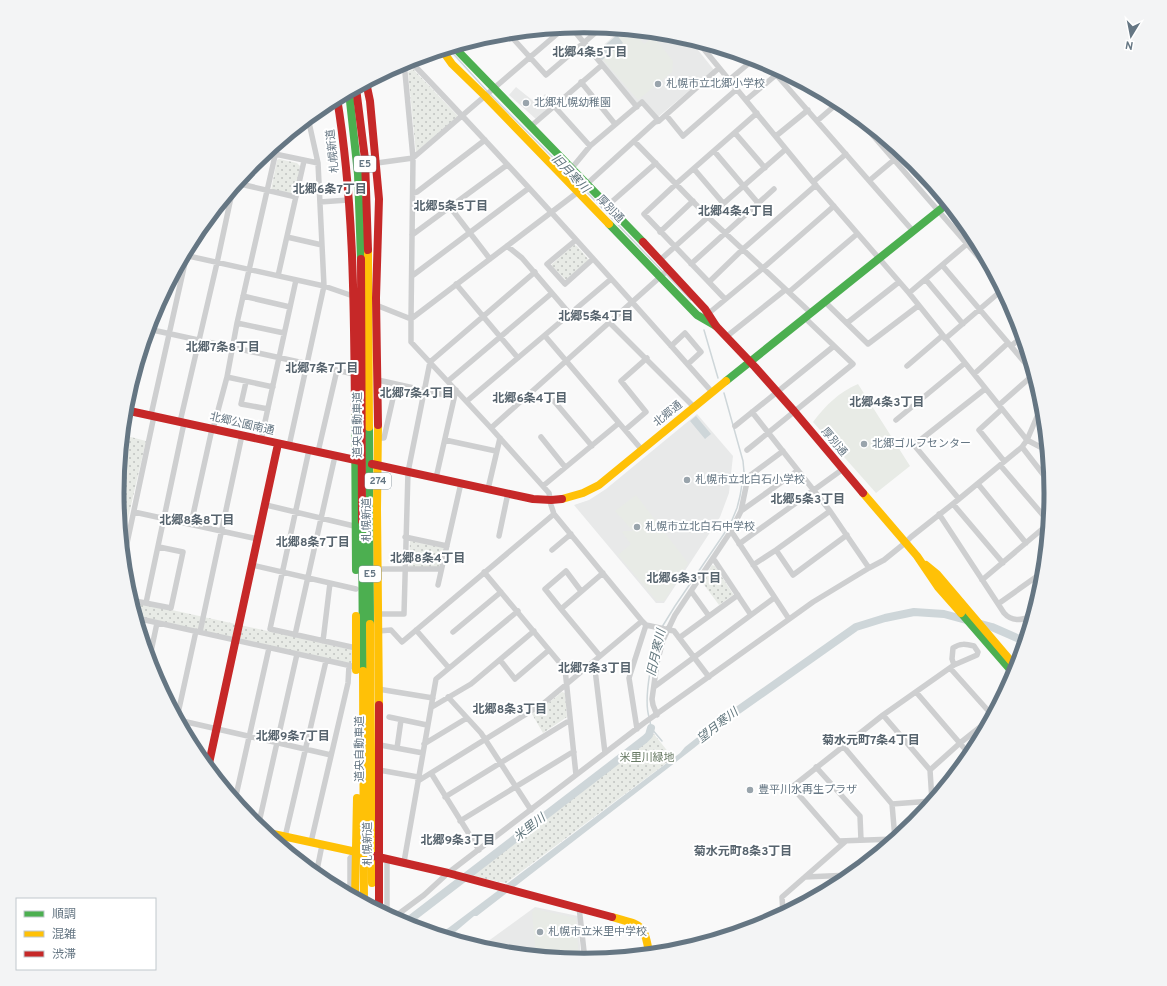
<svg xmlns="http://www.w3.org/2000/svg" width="1167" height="986" viewBox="0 0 1167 986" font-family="Overpass,'Noto Sans JP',sans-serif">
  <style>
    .built { fill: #e8e9e9 }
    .park { fill: url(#park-dots) }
    .garden { fill: #e8ebe6 }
    .water { fill: #ced6d9 }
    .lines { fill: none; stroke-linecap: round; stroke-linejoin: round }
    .stream { stroke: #ced6d9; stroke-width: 1.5 }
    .river { stroke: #ced6d9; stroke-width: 8 }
    .street { stroke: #cecfd0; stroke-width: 5.5 }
    .fast { stroke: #4caf50; stroke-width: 8 }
    .slow { stroke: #ffc107; stroke-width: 8 }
    .jam { stroke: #c62828; stroke-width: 8 }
    .poi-dot { fill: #99a4ac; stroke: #fff; stroke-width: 1.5 }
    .labels { text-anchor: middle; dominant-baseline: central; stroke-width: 4; stroke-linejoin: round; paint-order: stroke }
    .shield { fill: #fff; stroke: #939fa8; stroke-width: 1 }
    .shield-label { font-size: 10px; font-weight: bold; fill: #657683 }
    .poi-label { font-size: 11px; fill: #657683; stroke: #fff; text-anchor: start }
    .street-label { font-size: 11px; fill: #657683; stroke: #fff }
    .park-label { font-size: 11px; fill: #687a64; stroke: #fff }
    .neighbourhood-label { font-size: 12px; font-weight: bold; fill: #57646e; stroke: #fff }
    .water-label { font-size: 12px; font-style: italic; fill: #60757c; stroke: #fff }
    .rim { fill: none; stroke: #657683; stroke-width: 5 }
  </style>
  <defs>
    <pattern id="park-dots" width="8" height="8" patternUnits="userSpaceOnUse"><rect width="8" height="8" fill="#e8ebe6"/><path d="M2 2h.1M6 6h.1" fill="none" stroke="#c0c3c0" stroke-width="1.8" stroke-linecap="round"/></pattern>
  </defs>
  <rect width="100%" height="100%" fill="#f9f9f9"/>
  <!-- built -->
  <path class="built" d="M621,30L675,35L690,40L714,70L658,117L642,99L637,103L594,53Z
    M516,87L537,104L545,94L553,101L537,120L509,95Z
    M697,414L733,456L729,493L720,517L664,603H656L574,505L589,500L606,489Z
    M535,907L578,916L581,960L492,951L480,947Z"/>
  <!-- park -->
  <path class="park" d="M413,69L458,116L416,153L408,72Z
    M279,159L297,163L300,166L295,193L293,194L271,190L277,160Z
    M574,245L577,246L589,260L566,280L552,266V264Z
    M124,414L132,415L127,436L146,441L122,544L117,493Z
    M413,540L443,547L444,550L440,568L411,567L409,566L410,541Z
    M712,565L715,566L733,594V595L719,605L702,582Z
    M131,601L354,650L353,664L136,617Z
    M562,692L565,693L567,717L543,733L532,714L546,705Z
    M654,734L673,758L506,883L471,876Z"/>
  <!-- garden -->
  <path class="garden" d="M626,30L633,31L644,44L654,37L673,61L672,72L638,100L598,54Z
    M858,384L910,466L876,493L813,422C826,405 839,392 858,384Z
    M636,495L688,563L664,601H657L618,555L631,544L622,532L624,531H633L615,511Z
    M535,909L576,918L579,960L536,955L532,912Z"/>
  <!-- water -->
  <path class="water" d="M617,35L623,43L602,60L596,53Z
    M696,416L711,434L705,439L690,421Z
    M723,717L727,721L694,748L477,916H474L448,938L439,935L680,753L685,747Z"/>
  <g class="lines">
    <!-- stream -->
    <path class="stream" d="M448,48L487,91
      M490,94L582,187
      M584,189L663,272
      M666,274L691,300
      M704,330L718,378
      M662,627L675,606L730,525L737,508L740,496L744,472L743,461L724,393
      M649,717C643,697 653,650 661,631
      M650,721L651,728L662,741
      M670,751L676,758"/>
    <!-- river -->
    <path class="river" d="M717,725L856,627L885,618L914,612L944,614L992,627L1024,641
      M404,924L645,739L649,735L651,728"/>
    <!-- street -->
    <path class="street" d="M571,27L637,107
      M508,33L546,75L601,28
      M404,62L413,158L411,319
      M405,62L412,63C515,170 614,281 712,392
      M767,64L913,231
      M729,80L754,59
      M581,82L615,124
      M746,100L776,75
      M554,106L590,146
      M666,115L683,136L737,89
      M856,116L995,276
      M817,121L839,102
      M530,127L602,65
      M735,133L765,168
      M776,136L808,110
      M634,141L709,218L811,313
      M714,151L758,203
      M275,154L318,163
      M377,163L413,158L564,28
      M571,169L590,146L642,102L659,121
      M694,169L723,203
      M870,180L902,153
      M813,182L846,154
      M236,183L296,197
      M413,193L417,192L485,140
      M320,202L348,200
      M607,206L656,163
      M450,207L490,259
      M660,232L693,201
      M412,235L507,165
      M287,237L322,245
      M576,240L547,264L565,284L593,259
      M507,246L522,258L570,314
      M184,255L324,286L353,296
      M660,260L708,217L786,149
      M691,264L774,189
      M942,265L1032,371
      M278,276L304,161
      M412,276L529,188
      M926,280L963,324
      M709,282L743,249L816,185
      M456,284L518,358
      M789,292L857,234
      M909,293L974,238
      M243,296L290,307
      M725,299L644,214L676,184L757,113
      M825,302L868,344L918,306
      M376,305L411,319V342L491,428L549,493L551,505L554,514L642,621L646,625L674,631L709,677
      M709,313L762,269L834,206
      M411,319L578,192L655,122L659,121L719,68
      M609,322L694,407
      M237,323L284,333
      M847,323L899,282
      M148,329L354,374
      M545,336L642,450
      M726,337L785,290
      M945,339L1002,290
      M671,346L685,333L701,352L688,364
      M907,366L942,336
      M974,374L1008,343L1011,346L1022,337
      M227,377L273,387
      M378,380L454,397
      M448,381L552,293
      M246,382L241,404L268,409
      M467,401L611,279
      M554,401L592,446
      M999,405L1033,375
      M1042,405L1027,440L1046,450
      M1002,409L979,430L1004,461
      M752,412L830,511L869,568
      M151,415L189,245
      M896,420L965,363
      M180,422L217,263L233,188
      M735,426L834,346
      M491,428L669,269
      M213,429L227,377L237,323L277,147L276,144
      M625,430L646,412L621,381L647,358
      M541,437L565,467
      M377,438H384L396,385
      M261,440L296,280
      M445,440L496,451
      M289,446L324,286L318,163L308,118
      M1022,447L1049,482
      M309,450L270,629L356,648
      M747,450L853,364L805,318
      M318,452L337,370
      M1000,465L1048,521
      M436,478L456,390
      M978,484L1026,543
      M543,486L619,423
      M488,489L500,438
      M959,499L914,445L985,389
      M953,504L1003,563
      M266,505L354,526
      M741,511L797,471
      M134,512L258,539
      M939,514L1004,613C1012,622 1021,620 1031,617
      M191,524L212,429
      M731,531L789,619
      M499,536L508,493
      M405,537L447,546
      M739,544L843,469
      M552,550L571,534
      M776,550L793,575L847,535
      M713,558L751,615
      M123,562L154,416
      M252,565L356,589
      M753,565L776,550L830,511
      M378,569H441
      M484,572L565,669L576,775
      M982,580L1047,525
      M438,585L461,483
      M691,591L709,616
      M130,600L171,608L183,552L159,547
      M146,603L184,423
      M998,604L1043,572
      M561,609L545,589L566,571L581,591
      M378,614H404L408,472L430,362L535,272
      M136,618L356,667
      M416,630L449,668
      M378,631L391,630L402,642L554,514
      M200,632L242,435
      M453,632L501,592
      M295,635L335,456
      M679,638L738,595
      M323,641L330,583
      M600,656L561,609L603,573
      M500,660L515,679L549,650
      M149,661L157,623
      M594,661L605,753
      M950,668L992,715
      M654,687L774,598
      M378,689L433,698
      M916,692L970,755
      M448,697L481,733L531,810
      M432,707L471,684L534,631
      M657,715L653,705L652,699L657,663L663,640L675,615L731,531L741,511L748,477L783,451
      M883,715L930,770
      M389,717L427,725
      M177,718L196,631
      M178,720L331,755
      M637,729L629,678L646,625
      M424,744L467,718
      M380,745L423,753
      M843,746L892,804L895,839
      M397,748L401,720
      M816,767L860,816L861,840
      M379,770L418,777
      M431,773L479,850
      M418,781L544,703L642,621
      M445,797L567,722L570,721
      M235,800L269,648
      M932,801L930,770L960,743L989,720
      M892,804L932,801
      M460,821L571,753L574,752
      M258,827L297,654
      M285,837L326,661
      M895,839L839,841L792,787L883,715L954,665L977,655L978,652L974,646C966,644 960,643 953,648L952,659L954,665
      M311,842L348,683L349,666
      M404,862L436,679L518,611
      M316,875L322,845
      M805,877L851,875
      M350,895V858L356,853
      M579,907L585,960
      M783,913L782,897L846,841
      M387,915V859
      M393,918L424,895L448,873L644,723L813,602L869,568L884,560L905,543L911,537L959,499L1022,447L1027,440L909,293L813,182L698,42
      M585,959L634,955"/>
    <!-- fast -->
    <path class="fast" d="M454,47L643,242
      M349,92L358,174L361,259
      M609,224L697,315L716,326
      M726,381L947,204
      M355,412L356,570
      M369,427L370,624
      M362,521L363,671
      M961,613L1014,674"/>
    <!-- slow -->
    <path class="slow" d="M442,50L452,64L485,96L609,224
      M368,250L369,427
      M378,425L377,509L379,705
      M863,493L917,556L938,587L961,613
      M562,499L583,493L599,485L726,381
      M926,565L937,574L1016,667
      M356,616V670
      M370,624L372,883
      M363,671L364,903
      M264,832L361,853
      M355,898L357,798
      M612,917C640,925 645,922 649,954"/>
    <!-- jam -->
    <path class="jam" d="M366,82L370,101L379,199L376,298L378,425
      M356,88L365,159L368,250
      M337,98C354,202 354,308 355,412
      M643,242L705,309L716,326L755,367L794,411L863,493
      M361,259L362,521
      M125,410L360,461
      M372,464L533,499L551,500L562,499
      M208,768L278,444
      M374,856L448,873L612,917
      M379,911V705"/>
  </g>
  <!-- markers -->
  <g class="poi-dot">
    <circle cx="658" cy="84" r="4"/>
    <circle cx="526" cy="103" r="4"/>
    <circle cx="864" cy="444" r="4"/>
    <circle cx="687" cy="480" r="4"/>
    <circle cx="637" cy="527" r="4"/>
    <circle cx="750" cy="790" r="4"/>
    <circle cx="540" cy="932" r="4"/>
  </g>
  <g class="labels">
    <!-- shield labels -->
    <g class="shield">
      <rect x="354" y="156" width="22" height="16" rx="3"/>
      <rect x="365" y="473" width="26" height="16" rx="3"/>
      <rect x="359" y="566" width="22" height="16" rx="3"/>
    </g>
    <g class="shield-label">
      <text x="365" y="164">E5</text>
      <text x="378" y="481">274</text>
      <text x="370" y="574">E5</text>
    </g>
    <!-- poi labels -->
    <g class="poi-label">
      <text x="666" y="84">札幌市立北郷小学校</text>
      <text x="534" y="103">北郷札幌幼稚園</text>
      <text x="872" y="444">北郷ゴルフセンター</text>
      <text x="695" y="480">札幌市立北白石小学校</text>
      <text x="645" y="527">札幌市立北白石中学校</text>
      <text x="758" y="790">豊平川水再生プラザ</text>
      <text x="548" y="932">札幌市立米里中学校</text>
    </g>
    <!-- street labels -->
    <g class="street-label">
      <text transform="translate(333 151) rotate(-96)">札幌新道</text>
      <text transform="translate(610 209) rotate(46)">厚別通</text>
      <text transform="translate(668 414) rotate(-39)">北郷通</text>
      <text transform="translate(242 424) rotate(13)">北郷公園南通</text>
      <text transform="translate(358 425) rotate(-90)">道央自動車道</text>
      <text transform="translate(834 442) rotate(50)">厚別通</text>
      <text transform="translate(367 520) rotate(-90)">札幌新道</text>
      <text transform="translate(360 749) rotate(-90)">道央自動車道</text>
      <text transform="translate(368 844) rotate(-90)">札幌新道</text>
    </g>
    <!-- park labels -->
    <g class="park-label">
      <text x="647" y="758">米里川緑地</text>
    </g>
    <!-- neighbourhood labels -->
    <g class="neighbourhood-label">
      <text x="590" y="53">北郷4条5丁目</text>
      <text x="330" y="190">北郷6条7丁目</text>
      <text x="451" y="207">北郷5条5丁目</text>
      <text x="736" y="212">北郷4条4丁目</text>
      <text x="596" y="317">北郷5条4丁目</text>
      <text x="223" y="348">北郷7条8丁目</text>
      <text x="322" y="369">北郷7条7丁目</text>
      <text x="417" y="394">北郷7条4丁目</text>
      <text x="530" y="399">北郷6条4丁目</text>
      <text x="887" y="403">北郷4条3丁目</text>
      <text x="808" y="500">北郷5条3丁目</text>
      <text x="197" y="521">北郷8条8丁目</text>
      <text x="313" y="543">北郷8条7丁目</text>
      <text x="428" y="559">北郷8条4丁目</text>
      <text x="684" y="579">北郷6条3丁目</text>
      <text x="595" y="669">北郷7条3丁目</text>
      <text x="510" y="710">北郷8条3丁目</text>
      <text x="293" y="737">北郷9条7丁目</text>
      <text x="871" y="741">菊水元町7条4丁目</text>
      <text x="458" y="841">北郷9条3丁目</text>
      <text x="743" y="852">菊水元町8条3丁目</text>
    </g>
    <!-- water labels -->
    <g class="water-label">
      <text transform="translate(570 174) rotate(46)">旧月寒川</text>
      <text transform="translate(657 653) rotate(-77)">旧月寒川</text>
      <text transform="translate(718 726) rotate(-38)">望月寒川</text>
      <text transform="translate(530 828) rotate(-38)">米里川</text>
    </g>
  </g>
  <!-- crop -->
  <path d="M0 0H1167V986H0ZM124 493a460 460 0 1 1 920 0a460 460 0 1 1-920 0Z" fill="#f3f4f5" fill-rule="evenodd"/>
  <path class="rim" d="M124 493a460 460 0 1 1 920 0a460 460 0 1 1-920 0Z"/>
  <!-- legend -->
  <rect x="16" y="898" width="140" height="72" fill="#ffffff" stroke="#c1c8cd"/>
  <rect x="24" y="911" width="20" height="6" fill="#4caf50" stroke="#c1c8cd"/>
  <text x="52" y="918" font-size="12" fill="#657683">順調</text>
  <rect x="24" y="931" width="20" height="6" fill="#ffc107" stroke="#c1c8cd"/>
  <text x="52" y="938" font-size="12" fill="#657683">混雑</text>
  <rect x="24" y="951" width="20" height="6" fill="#c62828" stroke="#c1c8cd"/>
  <text x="52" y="958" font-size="12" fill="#657683">渋滞</text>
  <!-- north arrow -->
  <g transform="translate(1131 36) rotate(190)" stroke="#ffffff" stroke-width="3" paint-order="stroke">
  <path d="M0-3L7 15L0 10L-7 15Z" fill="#657683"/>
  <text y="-6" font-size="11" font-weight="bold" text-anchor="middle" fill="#657683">N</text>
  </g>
</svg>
